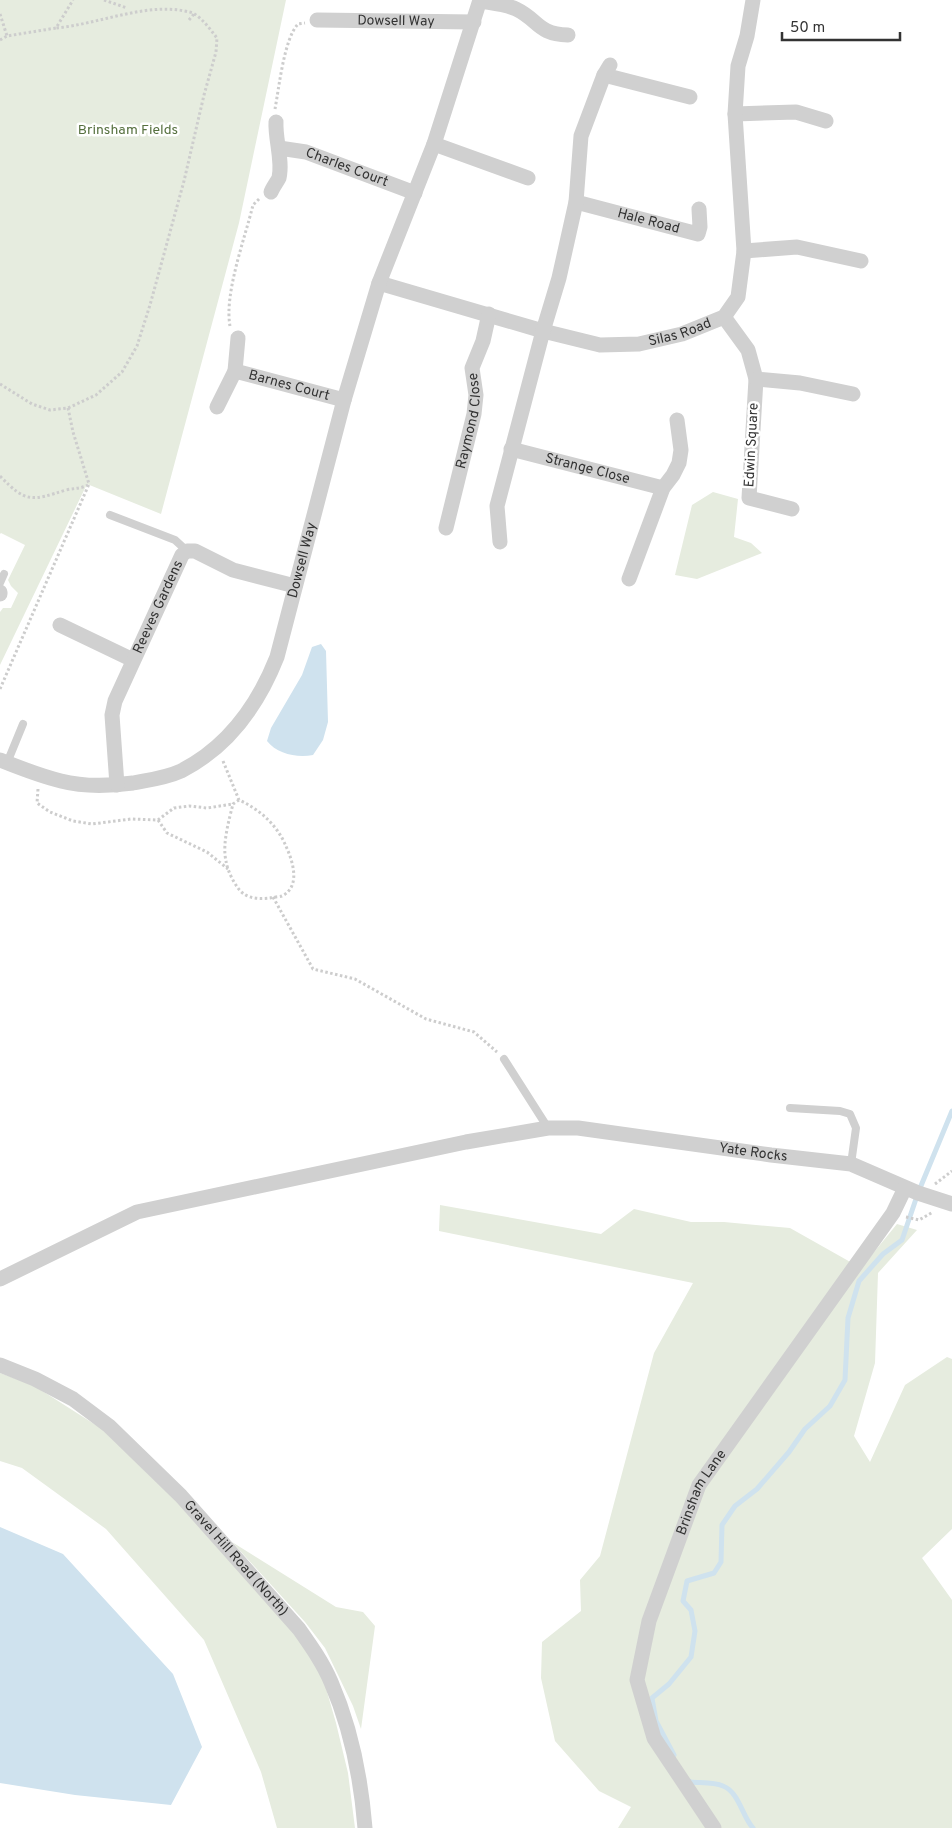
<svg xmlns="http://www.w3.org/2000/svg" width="952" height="1828" viewBox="0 0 952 1828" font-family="Overpass,sans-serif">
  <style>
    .green { fill: #e6ecdf }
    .water { fill: #cfe2ee }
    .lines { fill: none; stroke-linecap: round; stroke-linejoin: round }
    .stream { stroke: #cfe2ee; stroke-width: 5 }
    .path { stroke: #cdcdcd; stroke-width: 3; stroke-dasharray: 2.5 2.5; stroke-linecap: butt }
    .service { stroke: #d0d0d0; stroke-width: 8 }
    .minor { stroke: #d0d0d0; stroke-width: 15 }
    .labels { text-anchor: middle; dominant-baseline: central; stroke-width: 5; stroke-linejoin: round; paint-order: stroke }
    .street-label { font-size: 14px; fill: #333; stroke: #fff }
    .park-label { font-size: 14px; fill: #56703f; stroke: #fff }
  </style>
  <rect width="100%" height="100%" fill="#fff"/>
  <!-- green -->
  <path class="green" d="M0,0H286L239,223L161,514L87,484L0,665V612L3,608H11L18,593L11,586L8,580L25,545L1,533L0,534Z
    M713,492L738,499L734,537L751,543L762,553L697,579L675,575L692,505Z
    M440,1205L601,1234L634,1209L691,1222H724L790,1228L861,1268L897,1224L917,1230L878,1273L875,1363L854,1436L870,1462L905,1385L947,1357L952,1359V1529L922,1558L952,1600V1828H618L631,1807L599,1791L555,1741L541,1678L542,1642L581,1611L580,1580L600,1556L654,1353L693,1283L439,1231Z
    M0,1373L33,1385L102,1429L176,1501L301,1641L323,1678L336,1723L348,1773L355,1828H277L261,1772L204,1640L106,1529L22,1468L0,1461Z
    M232,1542L336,1607L363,1612L375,1626L361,1729L353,1706L325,1648L305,1622Z"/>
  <!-- water -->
  <path class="water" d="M321,644L326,651L328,722L323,740L313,755C297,758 277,754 267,741L271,728L302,675L312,647Z
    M0,1527L63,1554L173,1674L202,1747L171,1805L75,1795L0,1783Z"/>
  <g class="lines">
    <!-- stream -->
    <path class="stream" d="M674,1755L656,1721L652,1698L669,1684L691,1657L695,1631L691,1610L683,1601L687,1581L714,1573L721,1562L722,1525L735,1506L757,1489L789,1452L805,1429L830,1406L845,1380L848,1318L859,1281L883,1254L902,1240L918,1193L952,1111
      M687,1780L691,1782C700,1783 714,1782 723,1786C739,1792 742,1816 753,1828"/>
    <!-- path -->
    <path class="path" d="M104,0L127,8
      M0,14L7,36
      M189,20L194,14
      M0,40L7,36L56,28L73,0
      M275,109C279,88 284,39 298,24L305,23
      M230,326C224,294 245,238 253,205L260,198
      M0,384L32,404L50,410L68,408L96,395L122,372L137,346L150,305L184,181L204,95L216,52L217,38C210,29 203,19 193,13C150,0 101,24 56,28
      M0,476C26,503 31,501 66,490C74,488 80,489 88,485
      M0,689L89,484L73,432L68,408
      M223,761L239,800C259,809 276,824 285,844C292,859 302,886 282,896C279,897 273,897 270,898C262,899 251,899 244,894C236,889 227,870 226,861C222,844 229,820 233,804L239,800
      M38,789L37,803L50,812L73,821L92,824L131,819L158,820L174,808L189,806L207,808L233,804
      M158,820L167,833L207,852L228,869
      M273,897L313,969L355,979L426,1019L474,1032L497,1052
      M935,1184L952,1171
      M906,1217L919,1220L933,1212"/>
    <!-- service -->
    <path class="service" d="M110,515L175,540L187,551
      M0,583L4,574
      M7,763L23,724
      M504,1059L548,1128
      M790,1108L840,1111L850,1114L856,1128L851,1164"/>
    <!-- minor -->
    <g class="minor">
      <path d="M480,1C491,3 505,4 516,9C539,20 537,34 568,35"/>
      <path id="s1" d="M317,20L474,22"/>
      <path d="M604,75L690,97"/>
      <path d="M735,114L796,112L826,121"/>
      <path d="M434,144L528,178"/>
      <path id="s2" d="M279,148L306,152L415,193"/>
      <path d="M271,192C273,187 277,182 279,178C283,161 275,139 276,122"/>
      <path id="s3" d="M576,202L698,234L700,227L699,209"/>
      <path d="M744,251L797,247L861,261"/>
      <path id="s4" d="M379,283L543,331L600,345L639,344L682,334L724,317L738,297L744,251L735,114L738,66L747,36L753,0"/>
      <path d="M724,317L748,350L756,379L749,498L792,509"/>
      <path id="s5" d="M235,371L344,400"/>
      <path d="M756,379L800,383L853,394"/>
      <path d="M217,407L235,371L238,338"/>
      <path id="s6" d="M511,449L663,488"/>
      <path id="s7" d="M446,528L474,414L476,395L472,368L483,341L489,314"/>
      <path d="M500,542L497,506L543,331L559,278L576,202L581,136L604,75L610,65"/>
      <path d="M629,579L663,488L673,475L679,463L681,450L677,420"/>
      <path d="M0,592V594"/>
      <path d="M60,625L133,660"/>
      <path id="s8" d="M0,760C20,768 40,776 61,781C84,787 110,786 133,783C149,780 166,778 181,771C228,747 258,705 277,657L344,400L379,283L434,144L480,0"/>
      <path id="s9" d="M117,785L112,715L115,701L182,555L187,551H195L233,570L295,586"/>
      <path id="s10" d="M0,1279L137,1212L466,1142L548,1128H578L771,1155L851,1164L918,1193L952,1204"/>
      <path id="s11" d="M0,1365L35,1379L73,1399L109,1426L181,1496L299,1629C311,1646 323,1663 331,1682C351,1728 361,1778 365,1828"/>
      <path id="s12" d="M714,1828L654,1738L637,1680L649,1621L699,1485L893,1213L905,1188"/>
    </g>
  </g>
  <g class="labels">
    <!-- street labels -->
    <g class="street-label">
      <text stroke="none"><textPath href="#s1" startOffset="79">Dowsell Way</textPath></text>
      <text stroke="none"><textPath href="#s2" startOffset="71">Charles Court</textPath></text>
      <text stroke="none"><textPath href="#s3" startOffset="75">Hale Road</textPath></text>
      <text stroke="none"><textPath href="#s4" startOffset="311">Silas Road</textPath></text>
      <text stroke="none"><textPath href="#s5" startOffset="56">Barnes Court</textPath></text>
      <text stroke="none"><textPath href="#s7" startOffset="110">Raymond Close</textPath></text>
      <text transform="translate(752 445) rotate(-87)">Edwin Square</text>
      <text stroke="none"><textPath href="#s6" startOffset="79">Strange Close</textPath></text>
      <text stroke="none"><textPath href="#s8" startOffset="439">Dowsell Way</textPath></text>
      <text stroke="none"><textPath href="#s9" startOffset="188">Reeves Gardens</textPath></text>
      <text stroke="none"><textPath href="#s10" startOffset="779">Yate Rocks</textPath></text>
      <text stroke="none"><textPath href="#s12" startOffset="368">Brinsham Lane</textPath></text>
      <text stroke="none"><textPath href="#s11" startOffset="309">Gravel Hill Road (North)</textPath></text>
    </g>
    <!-- park labels -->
    <g class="park-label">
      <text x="128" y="130">Brinsham Fields</text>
    </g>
  </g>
  <!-- scale -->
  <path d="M782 32v8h118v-8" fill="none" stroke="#333333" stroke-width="2.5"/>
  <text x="790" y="32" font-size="15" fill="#333333" stroke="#ffffff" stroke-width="4" paint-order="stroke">50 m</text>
</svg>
